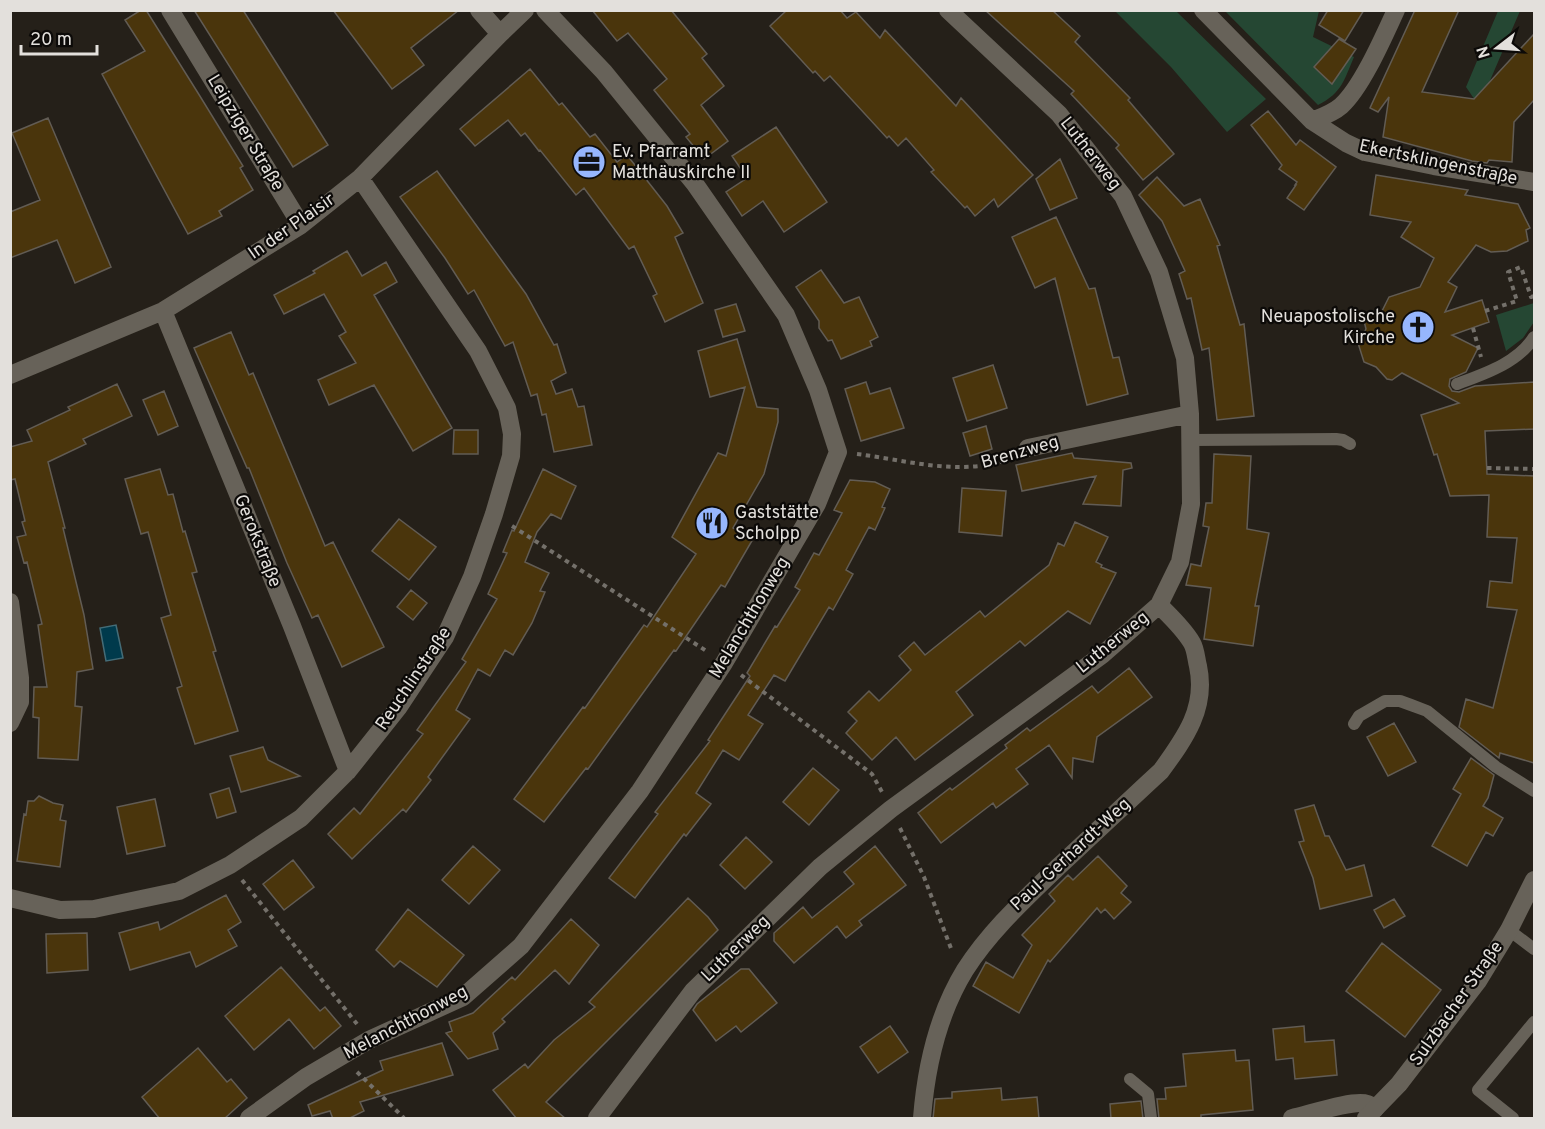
<svg xmlns="http://www.w3.org/2000/svg" width="1545" height="1129" viewBox="0 0 1545 1129" font-family="Overpass,sans-serif">
  <style>
    .green { fill: #254733 }
    .water { fill: #003a4c; stroke: #446c77; stroke-width: 1.5 }
    .building { fill: #4a350c; stroke: #625c54; stroke-width: 1.5 }
    .lines { fill: none; stroke-linecap: round; stroke-linejoin: round }
    .path { stroke: #74706a; stroke-width: 4; stroke-dasharray: 4.5 4.5; stroke-linecap: butt }
    .service { stroke: #676259; stroke-width: 12 }
    .minor { stroke: #676259; stroke-width: 18 }
    .tertiary { stroke: #676259; stroke-width: 18 }
    .labels { text-anchor: middle; dominant-baseline: central; stroke-width: 4.5; stroke-linejoin: round; paint-order: stroke }
    .street-label { font-size: 18px; fill: #e3e0dc; stroke: #0c0a08 }
    .poi-label { font-size: 18px; fill: #e3e0dc; stroke: #0c0a08; text-anchor: start }
  </style>
  <rect width="100%" height="100%" fill="#252019"/>
  <!-- green -->
  <path class="green" d="M1115,11H1176L1266,99L1227,132L1171,67Z
    M1225,11H1319L1313,37L1354,57C1344,80 1342,93 1318,105Z
    M1498,11H1520L1479,106L1466,87Z
    M1534,303V322L1523,338L1506,351L1496,315Z"/>
  <!-- water -->
  <path class="water" d="M116,625L123,658L106,661L100,628Z"/>
  <!-- building -->
  <path class="building" d="M141,10H146L198,93L243,166L240,168L253,190L219,211L222,216L188,234L102,74L145,51L125,20Z
    M194,10H243L328,145L293,167Z
    M333,10H459L411,48L424,65L392,89Z
    M592,10H671L707,54L702,58L724,86L701,105L728,141L704,159L686,137L690,134L654,90L667,79L628,33L617,41Z
    M787,10H840L847,18L856,12L880,38L885,30L956,106L961,98L1033,175L998,207L994,199L975,216L967,206L965,208L931,172L934,170L906,138L898,146L889,136L887,138L830,76L824,81L815,71L813,73L770,26Z
    M985,10H1052L1080,36L1075,42L1130,98L1128,100L1174,154L1143,180L1116,148L1119,145L1071,94L1074,91Z
    M1328,10H1364L1345,41L1319,25Z
    M1415,10H1459L1422,92L1474,99L1534,34V100L1514,122L1512,162L1489,160L1487,163L1472,161L1383,137L1389,97L1378,112L1370,108Z
    M1339,39L1356,49L1332,84L1314,67Z
    M530,69L559,105L562,103L590,137L595,134L617,162L627,155L667,206L683,233L675,237L703,303L665,322L653,296L657,294L634,246L629,249L584,188L576,195L540,150L539,151L525,133L521,136L508,120L475,146L460,129Z
    M1268,111L1296,145L1300,140L1336,167L1304,210L1287,198L1296,185H1295L1297,182L1279,169L1282,165L1251,125Z
    M48,118L111,267L75,283L57,240L10,258V212L40,200L12,133Z
    M776,127L827,202L784,232L763,201L742,216L726,192L747,178L732,156Z
    M1060,159L1077,198L1050,210L1036,179Z
    M437,171L526,294L554,345L557,344L566,373L551,381L556,394L572,389L578,407L584,406L592,445L554,452L546,414L542,415L537,394L531,396L513,342L505,346L474,290L468,294L445,258L400,197Z
    M1376,175L1468,190L1465,195L1518,204L1530,228L1526,230L1528,241L1507,251L1491,252L1476,245L1448,282L1457,287L1445,312L1482,300L1489,322L1452,335L1478,348L1466,372L1450,379L1449,386L1452,391L1459,392L1475,386L1534,382V429L1485,431L1487,474L1534,476V763L1500,753L1499,758L1459,727L1466,699L1493,708L1517,610L1487,607L1490,581L1512,583L1517,538L1487,537L1489,495L1450,496L1437,454L1434,455L1421,415L1459,403L1402,373L1392,380L1387,379L1376,367L1364,362L1358,343L1366,329L1364,321L1368,312L1382,311L1389,297L1420,287L1434,258L1401,237L1411,222L1370,215Z
    M1157,177L1184,206L1200,199L1220,245L1217,246L1240,325L1244,324L1254,416L1217,420L1209,348L1202,350L1191,298L1187,299L1179,274L1185,271L1162,221L1139,195Z
    M1056,217L1089,289L1095,288L1113,358L1119,357L1128,394L1087,405L1055,278L1035,288L1012,237Z
    M347,251L362,276L386,262L397,282L374,295L452,428L413,451L374,385L329,405L318,380L356,363L339,336L346,332L324,294L284,314L274,295L315,273L313,271Z
    M821,270L844,303L859,297L878,337L870,341L872,346L841,359L832,340L828,341L819,328V321L796,287Z
    M736,304L745,331L723,337L715,310Z
    M231,332L249,375L253,373L325,546L333,542L384,647L342,667L318,615L312,618L287,563L249,468H247L194,348Z
    M737,339L757,407L778,409V422L764,474L733,528L753,539L725,587L721,585L676,651L674,650L588,769L586,768L544,822L514,799L583,707L585,708L644,625L647,627L696,554L672,537L718,453L726,456L745,387L710,397L698,351Z
    M993,365L1007,408L967,421L953,378Z
    M866,382L870,394L890,388L904,428L861,441L845,389Z
    M117,384L132,416L83,439L86,444L48,462L65,528H63L84,615L93,669L77,672L75,706L82,707L78,760L38,758L39,718L33,717L34,687H47L38,625L42,624L27,562L24,563L17,537L26,535L22,522L25,521L15,479L10,480V447L32,441L27,430L70,410L68,407Z
    M164,391L178,426L158,435L143,400Z
    M986,426L992,449L970,456L963,433Z
    M454,430H478V454H453Z
    M1072,453L1074,458L1131,463L1132,468L1123,470L1121,506L1083,504L1096,476L1022,491L1016,465Z
    M1214,454L1251,456L1247,529L1269,533L1255,606H1259L1253,646L1204,639L1211,588L1186,585L1191,564L1201,566L1209,527L1203,526L1206,503H1212Z
    M160,469L168,495L173,494L183,532L185,531L197,572L192,573L216,651L213,652L238,731L195,744L177,688L182,686L161,618L171,615L148,532L141,534L125,479Z
    M543,469L576,486L561,519L551,514L537,532L525,562L549,573L540,591L545,592L532,623L513,655L505,650L490,676L478,669L456,710L470,719L428,777L431,780L406,812L403,809L352,859L328,834L354,808L360,814L423,734L417,730L466,662L462,659L497,599L488,594L507,553L503,552L512,530L514,531Z
    M850,480L875,482L890,489L882,507L885,508L875,530L869,527L846,570L853,574L833,610L829,607L785,681L774,675L748,715L763,724L739,760L723,750L696,793L711,804L686,836L684,834L635,898L609,878L658,814L655,812L710,741L708,740L750,676L747,673L775,626L777,627L800,590L795,587L814,553L819,555L842,513L834,510Z
    M962,488L1006,491L1002,536L959,532Z
    M399,519L436,547L409,580L372,551Z
    M1075,522L1108,537L1096,562L1102,565L1101,567L1116,573L1090,624L1068,611L1025,646L1020,641L956,692L973,715L915,760L896,737L872,760L846,733L857,721L848,712L869,691L879,701L911,670L899,656L914,642L925,655L980,611L985,617L1049,565L1058,543L1064,546Z
    M411,590L427,603L413,620L397,607Z
    M1129,668L1152,697L1097,737L1093,762L1073,758L1072,778L1049,745L1016,769L1028,784L996,808L993,803L941,843L918,813L950,788L952,790L1007,748L1005,745L1027,728L1030,731L1092,686L1098,693Z
    M1394,723L1416,762L1388,776L1367,737Z
    M263,747L268,760L300,776L241,792L230,756Z
    M1471,758L1494,775L1488,798L1483,806L1503,818L1493,836L1486,832L1467,866L1432,846L1461,794L1453,789Z
    M813,768L839,790L809,825L783,802Z
    M229,788L236,812L217,818L210,794Z
    M39,796L53,803L63,805L60,820L66,821L60,867L17,861L24,814L26,815L28,801H34Z
    M155,799L165,846L127,854L117,807Z
    M1314,805L1325,836H1329L1346,870L1364,865L1372,896L1320,909L1313,878L1299,842L1304,841L1295,810Z
    M746,837L772,862L745,889L720,865Z
    M473,846L500,870L469,904L442,880Z
    M875,846L906,885L859,921L862,925L846,938L837,926L794,963L774,941V933L803,907L812,918L854,884L844,872Z
    M1098,856L1127,886L1121,893L1131,902L1114,919L1105,909L1101,913L1097,908L1050,962L1048,960L1019,1013L973,986L986,962L1013,978L1032,945L1022,935L1055,901L1049,894L1068,875L1073,880Z
    M293,860L314,887L284,910L263,884Z
    M226,895L241,922L228,930L237,946L196,967L190,952L130,970L119,933L158,922L160,930Z
    M688,898L708,917L718,930L546,1102L566,1119H517L493,1090L525,1064L528,1068L554,1040L595,1007L589,1002Z
    M1394,899L1405,916L1384,928L1374,910Z
    M408,909L464,955L437,987L400,961L394,967L376,950Z
    M571,919L599,945L569,984L555,970L502,1019L505,1022L493,1033L498,1049L468,1059L446,1033L452,1031L449,1022L473,1013L512,977L515,980Z
    M87,933L88,970L47,973L46,934Z
    M1382,943L1441,990L1405,1037L1346,991Z
    M281,967L320,1011L325,1007L341,1026L314,1049L289,1019L254,1050L225,1016Z
    M741,969H749L777,1003L741,1032L736,1026L716,1041L693,1010L697,1004Z
    M890,1026L908,1052L878,1073L860,1047Z
    M1304,1026L1305,1042L1334,1040L1337,1075L1295,1079L1293,1058L1276,1060L1273,1029Z
    M442,1043L453,1075L360,1102L364,1111L348,1119H333L330,1111L312,1116L308,1105L383,1070L380,1061Z
    M198,1048L227,1082L231,1079L247,1098L224,1119H160L142,1097Z
    M1235,1050L1236,1061L1249,1060L1253,1110L1201,1115V1119H1159L1157,1099H1166L1165,1088L1186,1086L1183,1054Z
    M1001,1088L1002,1100L1037,1097L1039,1119H933L935,1099L952,1098V1092Z
    M1141,1101L1143,1119H1111L1110,1104Z"/>
  <g class="lines">
    <!-- path -->
    <path class="path" d="M1485,311L1517,301L1508,272L1521,267L1531,297L1534,296
      M1473,328L1481,357
      M857,454C906,460 961,477 1009,459
      M1487,468L1534,469
      M512,526L708,652
      M741,675L872,774L882,792
      M900,828L924,877L952,951
      M242,880L357,1024
      M357,1072L404,1118"/>
    <!-- service -->
    <path class="service" d="M1457,384C1484,374 1518,363 1534,337
      M1190,440L1336,439L1343,440L1350,444
      M1354,724L1359,716L1385,701H1400L1411,705L1427,711L1496,767L1534,791
      M1509,930L1534,949
      M1130,1079L1148,1094L1151,1118
      M1513,1118L1478,1090L1534,1022"/>
    <!-- minor -->
    <path class="minor" d="M170,10L301,225
      M479,10L500,34
      M1203,10L1312,121L1346,143L1365,152L1434,166L1534,182
      M1312,121C1322,117 1333,113 1341,106C1362,87 1384,36 1396,10
      M163,311L292,626L348,771
      M10,375L163,311L301,225L360,178L500,34L525,10
      M1028,448L1190,414
      M10,602L20,678V702L10,723
      M10,898L60,910L94,909L179,891L230,865L301,818L348,771L398,708L445,637L472,577L494,514L511,456L512,434L507,408L478,351L360,178
      M249,1118L306,1077L369,1040L463,997L521,946L640,791L724,663L817,504L838,452L818,390L786,315L695,184L604,72L545,10
      M597,1118L693,991L820,867L891,809L1102,655L1159,605L1180,562L1191,504L1190,414L1185,358L1159,272L1123,196L1059,114L948,10
      M922,1118C926,1068 938,1014 965,970C990,931 1024,900 1057,868C1092,836 1126,803 1161,771C1185,738 1207,708 1198,666C1196,659 1196,650 1192,643C1184,629 1171,617 1159,605
      M1292,1118C1307,1115 1354,1099 1367,1104C1370,1104 1373,1107 1375,1109"/>
    <!-- tertiary -->
    <path class="tertiary" d="M1366,1118L1399,1084L1478,981L1509,930L1534,880"/>
  </g>
  <!-- icons -->
  <defs>
    <symbol id="office-disc" viewBox="-11 -11 22 22"><circle r="9.5" fill="#96b6fd" stroke="#0c0a08"/><path d="M-6-3h4V-5.5h4V-3h4V5H-6ZM-1-4.5V-3h2v-1.5ZM-6 0V1H6V0Z" fill="#111"/></symbol>
    <symbol id="church-disc" viewBox="-11 -11 22 22"><circle r="9.5" fill="#96b6fd" stroke="#0c0a08"/><path d="M-1.2-6h2.4v3.5h3.3v2.4h-3.3V6h-2.4V-.1h-3.3v-2.4h3.3Z" fill="#111"/></symbol>
    <symbol id="restaurant-disc" viewBox="-11 -11 22 22"><circle r="9.5" fill="#96b6fd" stroke="#0c0a08"/><path d="M-5-6h1v4h1v-4h1v4h1v-4h1v5L-1.5 .5V6h-2V.5L-5-1ZM5-6V6H3V1.5H1.5Q1.5-4 5-6Z" fill="#111"/></symbol>
  </defs>
  <g fill-rule="evenodd">
    <use href="#office-disc" x="570" y="143" width="38" height="38"/>
    <use href="#church-disc" x="1399" y="308" width="38" height="38"/>
    <use href="#restaurant-disc" x="693" y="504" width="38" height="38"/>
  </g>
  <g class="labels">
    <!-- street labels -->
    <g class="street-label">
      <text transform="translate(245 133) rotate(59)">Leipziger Straße</text>
      <text transform="translate(1090 154) rotate(52)">Lutherweg</text>
      <text transform="translate(1438 163) rotate(12)">Ekertsklingenstraße</text>
      <text transform="translate(292 227) rotate(-35)">In der Plaisir</text>
      <text transform="translate(1020 453) rotate(-16)">Brenzweg</text>
      <text transform="translate(257 541) rotate(68)">Gerokstraße</text>
      <text transform="translate(750 618) rotate(-59)">Melanchthonweg</text>
      <text transform="translate(1113 643) rotate(-39)">Lutherweg</text>
      <text transform="translate(414 679) rotate(-56)">Reuchlinstraße</text>
      <text transform="translate(1071 855) rotate(-43)">Paul-Gerhardt-Weg</text>
      <text transform="translate(736 949) rotate(-44)">Lutherweg</text>
      <text transform="translate(1457 1004) rotate(-55)">Sulzbacher Straße</text>
      <text transform="translate(406 1023) rotate(-28)">Melanchthonweg</text>
    </g>
    <!-- poi labels -->
    <g class="poi-label">
      <text x="612" y="152">Ev. Pfarramt<tspan x="612" dy="21">Matthäuskirche II</tspan></text>
      <text x="1395" y="317" text-anchor="end">Neuapostolische<tspan x="1395" dy="21">Kirche</tspan></text>
      <text x="735" y="513">Gaststätte<tspan x="735" dy="21">Scholpp</tspan></text>
    </g>
  </g>
  <!-- border -->
  <rect width="1545" height="1129" fill="none" stroke="#e3e0dc" stroke-width="24"/>
  <!-- north arrow -->
  <g transform="translate(1497 48) rotate(253)" stroke="#0c0a08" stroke-width="4.5" paint-order="stroke">
  <path d="M0-4.5L10 22L0 15L-10 22Z" fill="#e3e0dc"/>
  <text y="-9" font-size="16" font-weight="bold" text-anchor="middle" fill="#e3e0dc">N</text>
  </g>
  <!-- scale -->
  <path d="M21 45v9h76v-9" fill="none" stroke="#e3e0dc" stroke-width="3"/>
  <text x="30" y="45" font-size="18" fill="#e3e0dc" stroke="#0c0a08" stroke-width="4.5" paint-order="stroke">20 m</text>
</svg>
